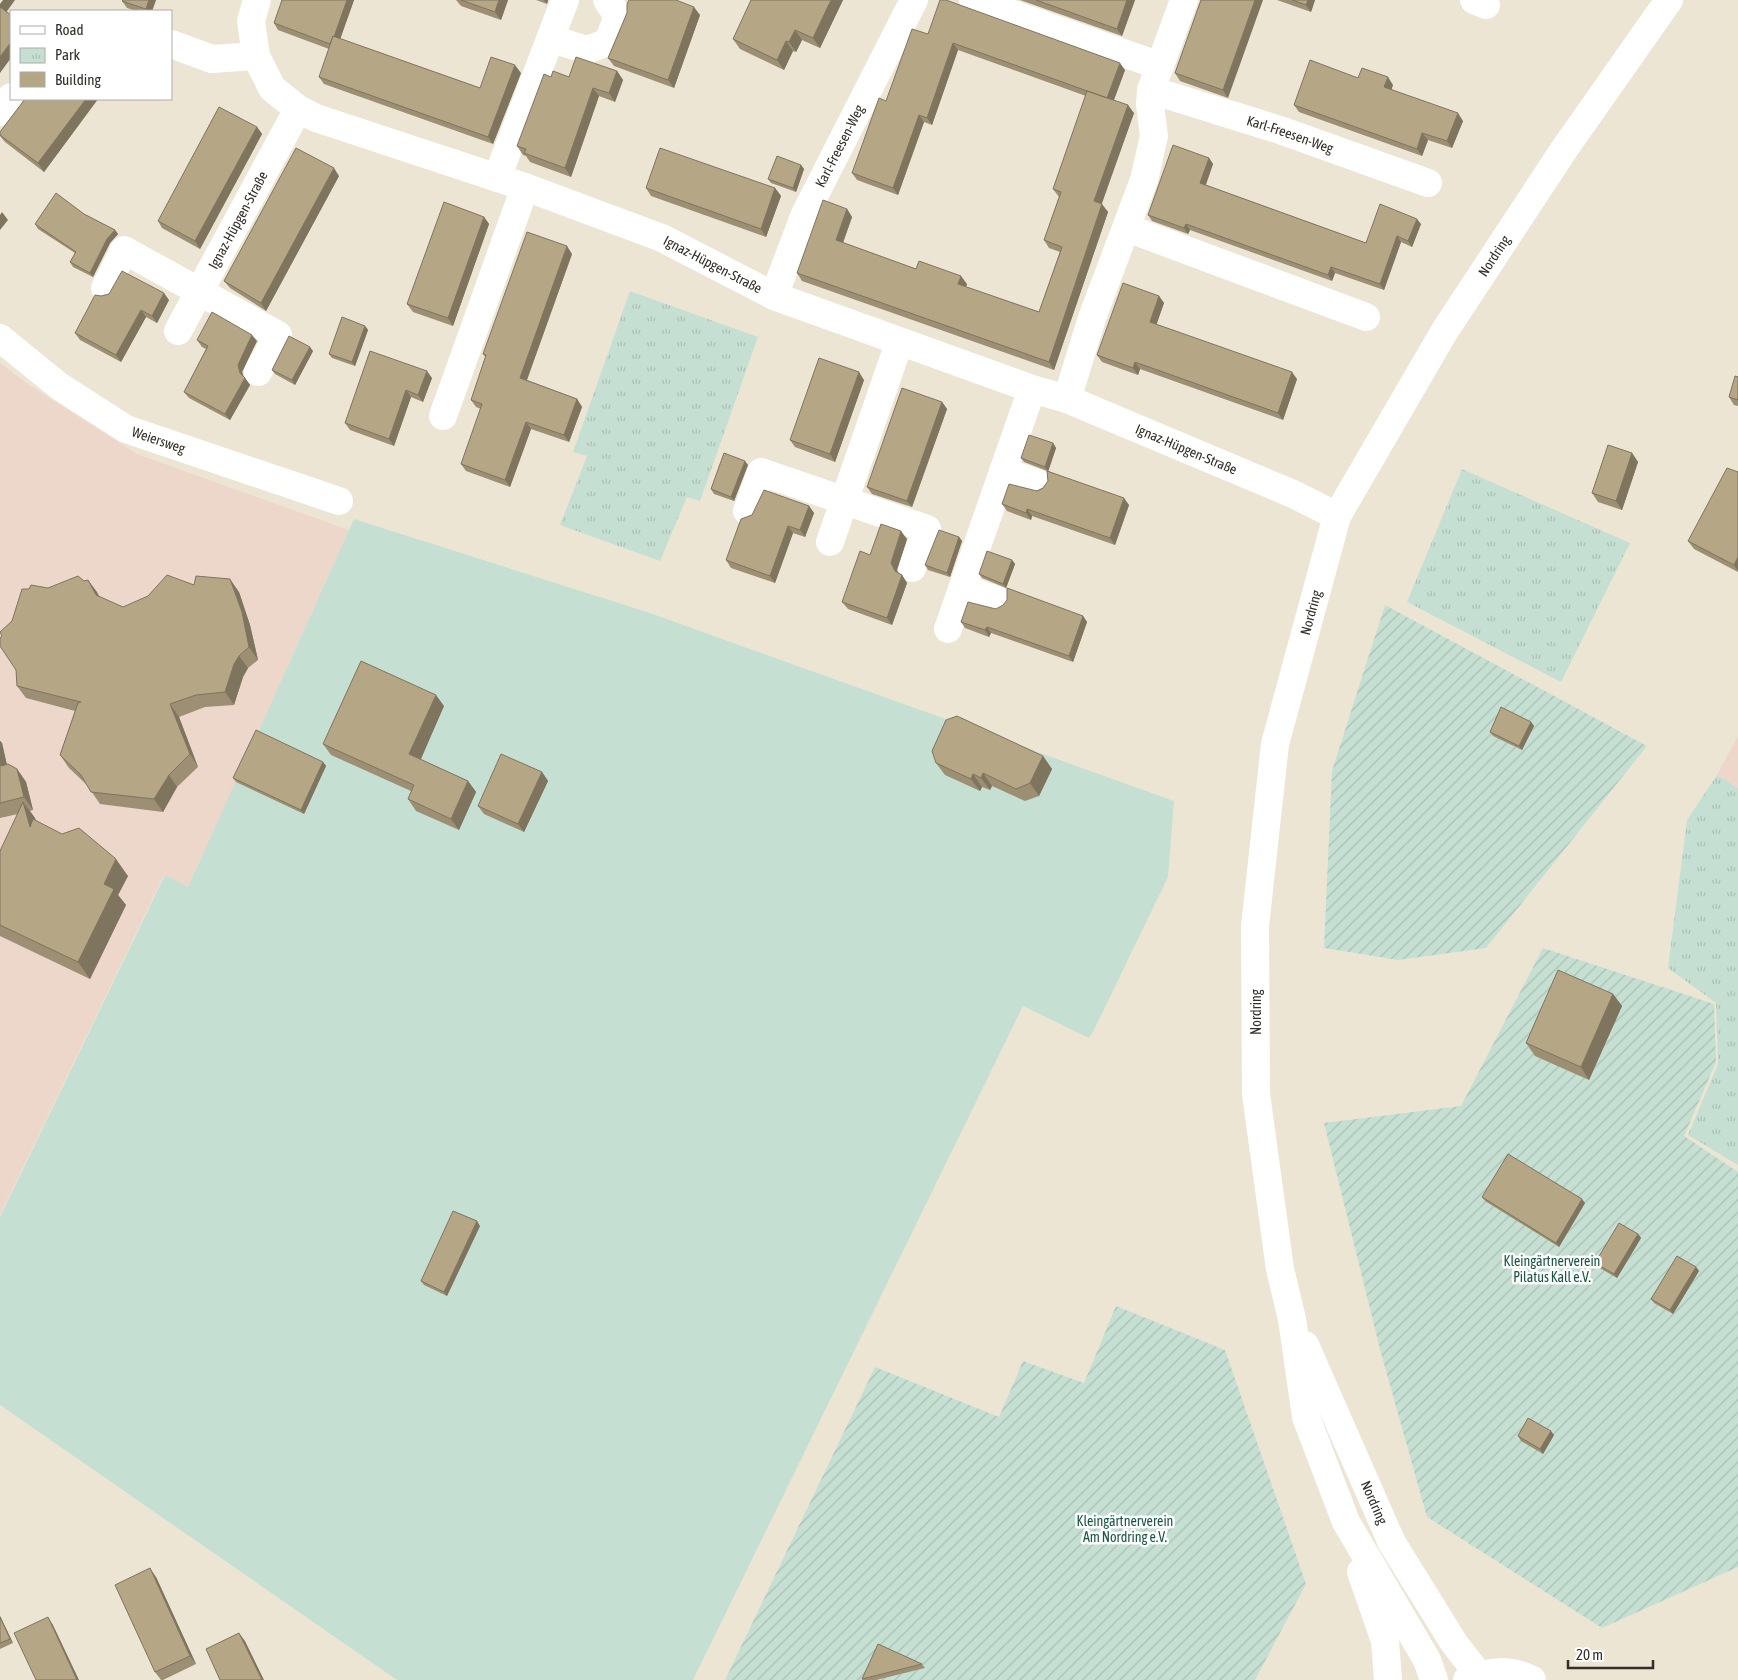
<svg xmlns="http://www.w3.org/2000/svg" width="1738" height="1680" viewBox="0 0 1738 1680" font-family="'Asap Condensed',sans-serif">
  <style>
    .education { fill: #edd7ca }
    .park { fill: url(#park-tufts) }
    .garden { fill: url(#garden-furrows) }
    .pitch { fill: #c5e0d2 }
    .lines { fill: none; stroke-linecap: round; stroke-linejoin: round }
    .minor { stroke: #fff; stroke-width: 28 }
    .major { stroke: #fff; stroke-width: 28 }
    .wall { fill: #9c8f73 }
    .shaded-wall { fill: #7f745e }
    .building { fill: #b5a686; stroke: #7f745e }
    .labels { text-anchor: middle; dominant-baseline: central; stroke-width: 5; stroke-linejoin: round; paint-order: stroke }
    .street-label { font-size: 14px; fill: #322f28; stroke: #fff }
    .park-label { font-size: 14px; fill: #16573f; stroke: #fff }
  </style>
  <defs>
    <pattern id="park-tufts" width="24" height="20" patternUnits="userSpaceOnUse" patternTransform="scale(1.25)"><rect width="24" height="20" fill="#c5e0d2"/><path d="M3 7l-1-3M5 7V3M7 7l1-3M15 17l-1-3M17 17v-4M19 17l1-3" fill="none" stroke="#aac0b4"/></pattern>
    <pattern id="garden-furrows" width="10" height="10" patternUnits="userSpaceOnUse" patternTransform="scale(1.25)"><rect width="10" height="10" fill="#c5e0d2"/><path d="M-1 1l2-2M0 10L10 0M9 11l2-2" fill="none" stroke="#aac0b4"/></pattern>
  </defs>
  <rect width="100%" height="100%" fill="#ede5d3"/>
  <!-- education -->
  <path class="education" d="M0,363L29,385L137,454L349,530L188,887L164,875L0,1215Z
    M1738,736V788L1717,775Z"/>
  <!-- park -->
  <path class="park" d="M630,291L758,337L700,501L687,497L660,561L560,525L587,456L573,452Z
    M1462,469L1630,543L1561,682L1407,602Z
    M1717,775L1738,788V1165L1688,1135L1718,1064L1716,1003L1668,968L1687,820Z"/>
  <!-- garden -->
  <path class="garden" d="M1385,605L1647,746L1486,948L1398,960L1324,948L1332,771Z
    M1543,948L1714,1004L1716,1062L1684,1136L1738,1172V1567L1602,1628L1427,1517L1381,1353L1324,1123L1461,1106Z
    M1116,1306L1225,1350L1306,1584L1255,1680H725L875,1367L999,1417L1023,1361L1084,1383Z"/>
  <!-- pitch -->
  <path class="pitch" d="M354,519L650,613L1174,801L1168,877L1094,1030L1089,1038L1023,1006L693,1680H397L0,1405V1217L165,875L188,887Z"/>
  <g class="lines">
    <!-- minor -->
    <g class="minor">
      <path id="s1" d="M257,0L251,21L256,56L272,88L298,109L316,118L525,187L662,238L774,296L1032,389L1067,399L1293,494L1337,516"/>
      <path d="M973,0L1160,66"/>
      <path d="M1474,0L1486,5"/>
      <path d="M552,39L587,50L608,42L618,16L607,0"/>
      <path d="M171,44L212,59L256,56"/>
      <path id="s2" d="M1151,90L1280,130L1428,183"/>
      <path d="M0,112L11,97"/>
      <path d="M497,178L565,0"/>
      <path d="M1127,228L1366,317"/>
      <path d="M105,288L124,250L278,335L258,372"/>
      <path id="s3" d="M774,296L805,214L914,0"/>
      <path id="s4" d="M178,331L298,109"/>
      <path id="s5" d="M0,338L59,386L126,429L339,501"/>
      <path d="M1067,399L1092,318L1144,180L1154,136L1150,104L1151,90L1184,0"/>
      <path d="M443,416L525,187"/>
      <path d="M1003,471L1038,483"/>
      <path d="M747,511L761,472L927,529L912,568"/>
      <path d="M830,542L899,343"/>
      <path d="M963,588L997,600"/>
      <path d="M948,629L1032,389"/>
    </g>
    <!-- major -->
    <g class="major">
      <path id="s6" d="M1305,1345L1392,1543L1454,1643L1479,1675"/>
      <path d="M1361,1572L1385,1641L1388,1680"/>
      <path id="s7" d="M1434,1680L1427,1660L1346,1522L1306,1417L1292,1319L1280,1269L1256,1094L1255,926L1275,744L1337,516L1444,332L1565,148L1669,0"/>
      <path d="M1467,1680C1488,1670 1511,1669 1532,1680"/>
    </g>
  </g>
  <!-- wall -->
  <path class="wall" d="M123,0H156L152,11H137L127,8L122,1Z
    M282,0H354L340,39L480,88L521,73L493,144L324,84L319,77L329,49L278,30L274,23Z
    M456,0H508L501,20L461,6Z
    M536,0H548L547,4Z
    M843,0L820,48L802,40L796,52L793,51L784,70L740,49L733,39Z
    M1020,0H1135L1122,36Z
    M1201,0L1228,98L1180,81L1175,73Z
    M1277,0H1315L1311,12Z
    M627,13L700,15L674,88L614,66L608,58Z
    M928,34L1125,70L1114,100L1134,113L1101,204L1108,212L1054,370L802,281L797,273L847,209L852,217L843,243L916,269L967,284L966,287L1039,312L1060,252L1049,248L1044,240L1059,197L1053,189L1086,96L958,50L932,125L924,122L898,195L857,180L852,173L886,101Z
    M617,71L623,80L615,102L599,96L571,177L530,162L526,156L523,155L517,146L551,77H569Z
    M1358,78L1393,85L1391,89L1463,121L1452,148L1428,140L1422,156L1299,112L1294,105Z
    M25,99H98L44,172L5,142L0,136V132Z
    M257,127L262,134L200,249L162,228L158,221Z
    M1209,158L1213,164L1206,185L1366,243L1421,224L1412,247L1401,242L1384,290L1335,273L1332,281L1190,230L1188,234L1152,221L1148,215Z
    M801,165L804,169L796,192L771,183L768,179Z
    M339,176L266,311L230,288L224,281Z
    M646,188H775L781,196L766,237L651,196Z
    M84,214L115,230L118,234L110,243L93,277L73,267L70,262L75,253L38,229L35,224Z
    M484,217L489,224L453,326L413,312L407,304Z
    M572,254L527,380L577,399L582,407L569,442L531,429L510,487L466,471L461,464L481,409L476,407L471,400L486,358L483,354Z
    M101,296L169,300L157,323L146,317L121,362L80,340L75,333Z
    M1159,296L1164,303L1156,324L1297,379L1283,420L1140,369L1138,375L1102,362L1097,355Z
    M365,326L368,330L355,366L332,358L329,354Z
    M197,340L257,341L242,372L244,377L250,385L230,420L189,398L184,392L206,349L202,347Z
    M313,351L295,385L275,374L272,370Z
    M370,351L432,378L423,402L411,397L394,446L350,430L345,423Z
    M1738,377V406L1734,405L1729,397Z
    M864,380L835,462L795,447L790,440Z
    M942,402L947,409L912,507L872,494L867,487Z
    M1053,443L1056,448L1048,471L1129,505L1115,545L1032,516L1031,520L1007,511L1002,504L1043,488L1048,481L1047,471L1024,462L1021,458Z
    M1632,453L1638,462L1622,510L1598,502L1592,493Z
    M748,465L734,501L714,494L711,489Z
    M1738,472V572L1694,549L1688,541Z
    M809,506L814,513L805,537L793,533L775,583L731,568L726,560Z
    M959,537L962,541L950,577L928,570L925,565Z
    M907,539L897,570L898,573L902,575L907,583L892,625L848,609L842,602Z
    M1012,560L1015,564L1006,588L982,578L979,574Z
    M88,580L99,597L123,607L194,585L239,592L250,625L258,660L248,668L243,677L234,705L205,707L179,717L198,767L177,787L163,812L100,804L87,785L69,768L60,755L75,711L26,698L17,686L16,670L2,636L12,621L48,588Z
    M996,609L1083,616L1087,622L1073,662L991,633L989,637L965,628L961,622Z
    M444,706L420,759L468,781L476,792L459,830L416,811L408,799L411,791L331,755L323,744Z
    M1531,722L1534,726L1522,750L1493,736L1490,732Z
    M0,741L2,743L7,765L17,769L26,782L33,810L30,811L35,818L36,821L128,876L118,895L126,905L90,979L0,936V851L18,814L0,818Z
    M1043,756L1052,769L1039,796L1025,801L992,786L990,790L982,787L980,791L945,775L936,763Z
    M323,762L326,766L304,814L236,782L233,778Z
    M542,772L548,781L524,832L484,814L478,806Z
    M1613,994L1622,1006L1589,1080L1535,1056L1526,1043Z
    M1482,1197L1585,1203L1559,1247L1485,1201Z
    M480,1226L447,1296L424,1285L421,1281Z
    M1638,1234L1641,1238L1617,1278L1598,1267L1595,1263Z
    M1696,1267L1699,1271L1673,1314L1654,1303L1651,1299Z
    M1554,1435L1543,1454L1521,1441L1518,1436Z
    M156,1577L196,1664L163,1680H161L155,1672Z
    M0,1616L13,1643L0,1649Z
    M922,1664L925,1668L876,1680H863L862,1679Z"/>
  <!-- shaded-wall -->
  <path class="shaded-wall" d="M3,0H15L5,14L0,7V4Z
    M149,0H156L152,11H147L146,9Z
    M347,0H354L336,51L331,45Z
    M499,0H508L501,20L495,12Z
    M544,0H548L547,4Z
    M831,0H843L820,48L813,38Z
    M1127,0H1135L1122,36L1117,29Z
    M1255,0H1263L1228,98L1223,90Z
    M1308,0H1315L1311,12L1306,5Z
    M694,7L700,15L674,88L668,80Z
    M795,30L802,40L796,52L789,42Z
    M786,41L793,51L784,70L777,60Z
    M11,42V58L0,73V57Z
    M953,43L958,50L932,125L927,118Z
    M1120,63L1125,70L1112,105L1107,98Z
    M515,65L521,73L493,144L488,137Z
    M617,71L623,80L615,102L609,93Z
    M1388,77L1393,85L1390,94L1384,87Z
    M593,88L599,96L571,177L565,168Z
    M86,99H98L44,172L38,163Z
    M1128,105L1134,113L1100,209L1094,201Z
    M1458,113L1463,121L1452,148L1447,141Z
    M919,115L924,122L898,195L893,188Z
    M257,127L262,134L200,249L195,241Z
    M1422,133L1428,140L1422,156L1417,149Z
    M1209,158L1213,164L1204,189L1200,183Z
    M801,165L804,169L796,192L793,188Z
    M334,168L339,176L266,311L261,303Z
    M775,188L781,196L766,237L761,229Z
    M1102,204L1108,212L1054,370L1049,362Z
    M847,209L852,217L841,248L836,240Z
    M2,212L8,220L0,230V215Z
    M484,217L489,224L453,326L448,318Z
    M1417,219L1421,224L1412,247L1408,241Z
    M1186,224L1190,230L1188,234L1184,228Z
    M115,230L118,234L110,243L93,277L90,273L107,239Z
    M1397,236L1401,242L1384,290L1380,284Z
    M567,246L572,254L525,385L520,378Z
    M1331,267L1335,273L1332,281L1328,275Z
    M961,276L967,284L964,292L958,284Z
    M164,293L169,300L157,323L152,316Z
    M1159,296L1164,303L1155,329L1150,322Z
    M141,310L146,317L121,362L116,355Z
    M365,326L368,330L355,366L352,362Z
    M252,335L257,341L242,372L244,379L245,378L250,385L230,420L225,414L240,373L238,365Z
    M310,347L313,351L295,385L292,380Z
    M1135,362L1140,369L1138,375L1133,368Z
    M427,371L432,378L423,402L418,395Z
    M859,372L864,380L835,462L830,454Z
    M1292,372L1297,379L1283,420L1278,413Z
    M406,390L411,397L394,446L389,439Z
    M577,399L582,407L569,442L564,435Z
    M942,402L947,409L912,507L907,501Z
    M526,422L531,429L510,487L505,480Z
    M1053,443L1056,448L1048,472L1045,467Z
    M1632,453L1638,462L1622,510L1616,501Z
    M745,461L748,465L734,501L731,497Z
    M1124,498L1129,505L1115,545L1110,538Z
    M809,506L814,513L805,537L800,530Z
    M1027,509L1032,516L1031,520L1026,513Z
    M788,526L793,533L775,583L770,576Z
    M901,531L907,539L897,570L900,578L895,571L891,563Z
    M959,537L962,541L950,577L947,573Z
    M1738,557V571L1734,565Z
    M1012,560L1015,564L1006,588L1003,584Z
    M902,575L907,583L892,625L887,618Z
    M230,579L239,592L250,625L258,660L249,647Z
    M88,580L97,592L105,608L96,595Z
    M1083,616L1087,622L1073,662L1069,656Z
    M987,627L991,633L989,637L985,630Z
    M239,656L248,668L243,677L234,705L225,692L234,664Z
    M436,695L444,706L418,766L409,754Z
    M170,704L179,717L198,767L190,754Z
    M1531,722L1534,726L1522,750L1519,746Z
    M0,741L2,743L10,779L1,766L0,762Z
    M1043,756L1052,769L1039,796L1030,783Z
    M323,762L326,766L304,814L301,810Z
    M17,769L26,782L33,810L24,797Z
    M542,772L548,781L524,832L518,824Z
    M983,773L992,786L990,790L981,778Z
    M973,774L982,787L980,791L971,779Z
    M169,775L177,787L163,812L154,799Z
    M468,781L476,792L459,830L451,819Z
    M23,802L35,818L42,844L30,827Z
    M116,859L128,876L118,895L126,905L90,979L78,962L104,884Z
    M1613,994L1622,1006L1589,1080L1581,1067Z
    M1582,1199L1585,1203L1559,1247L1556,1243Z
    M477,1221L480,1226L447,1296L444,1292Z
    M1638,1234L1641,1238L1617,1278L1614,1274Z
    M1696,1267L1699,1271L1673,1314L1670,1310Z
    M1551,1431L1554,1435L1543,1454L1540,1449Z
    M150,1568L156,1577L196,1664L190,1656Z
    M0,1616L13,1643L10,1639L0,1617Z
    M48,1617L53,1625L79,1680H77Z
    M239,1633L245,1641L264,1680H262Z"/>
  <!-- building -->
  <path class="building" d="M123,0H149L146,9L122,1Z
    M282,0H347L334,37L333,36L330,44L274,23Z
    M461,0H499L495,12Z
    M629,0H676L694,7L668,80L608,58L627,13V4Z
    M751,0H831L813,38L795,30L789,42L786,41L777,60L733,39Z
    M940,0H946L1120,63L1107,98L953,43L927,118L919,115L893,188L852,173L879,98L886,101L912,29L928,34Z
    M1036,0H1127L1117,29Z
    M1201,0H1255L1223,90L1175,73Z
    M1292,0H1308L1306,5Z
    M0,7L11,15V42L0,57Z
    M333,36L480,88L491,57L515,65L488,137L319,77Z
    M576,57L617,71L609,93L593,88L565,168L524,153L526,149L517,146L544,74L551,77L553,71L569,77Z
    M1310,60L1358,78L1362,68L1388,77L1384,87L1458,113L1447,141L1422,133L1417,149L1294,105Z
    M1087,91L1128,105L1094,201L1102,204L1049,362L797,273L823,200L847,209L836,240L916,269L919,261L961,276L958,284L1039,312L1062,247L1044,240L1061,192L1053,189Z
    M25,99H86L38,163L0,135V132Z
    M219,107L257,127L195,241L158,221Z
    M1173,145L1209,158L1200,183L1366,243L1380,204L1417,219L1408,241L1397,236L1380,284L1331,267L1328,275L1186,224L1184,228L1148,215Z
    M296,148L334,168L261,303L224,281Z
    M660,148L775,188L761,229L646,188Z
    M777,156L801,165L793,188L768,179Z
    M56,193L84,214L115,230L107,239L90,273L70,262L76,252L35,224Z
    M444,202L484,217L448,318L407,304Z
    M527,232L567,246L520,378L577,399L564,435L526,422L505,480L461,464L482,404L471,400L486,355L483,354Z
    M122,271L164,293L152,316L141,310L116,355L75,333L95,295L101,296L109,294Z
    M1123,283L1159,296L1150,322L1292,372L1278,413L1135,362L1133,368L1097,355Z
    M212,312L252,335L238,365L240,373L245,378L225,414L184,392L208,346L197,340Z
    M342,317L365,326L352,362L329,354Z
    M289,336L310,347L292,380L272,370Z
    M370,351L427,371L418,395L406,390L389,439L345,423Z
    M819,358L859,372L830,454L790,440Z
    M1735,376L1738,377V400L1729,397Z
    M902,388L942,402L907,501L867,487Z
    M1029,435L1053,443L1045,467L1021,458Z
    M1608,445L1632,453L1616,501L1592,493Z
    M724,453L745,461L731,497L711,489Z
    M1727,468L1738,472V557L1734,565L1688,541Z
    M1047,471L1124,498L1110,538L1027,509L1026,513L1002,504L1009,484L1037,491L1043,488L1048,481Z
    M764,490L809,506L800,530L788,526L770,576L726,560L741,519L752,515Z
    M881,524L901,531L891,563L895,571L902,575L887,618L842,602L860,551L870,555Z
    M939,530L959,537L947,573L925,565Z
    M987,551L1012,560L1003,584L979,574Z
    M167,575L194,585L196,576L230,579L242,612L249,647L239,656L234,664L225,692L196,695L170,704L190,754L169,775L154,799L91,792L81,775L60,755L78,703L81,702L17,686L16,670L0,646V638L2,636L0,632L12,621L22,589H29L31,585L48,588L78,576L84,581L88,580L96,595L123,607L148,596Z
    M1007,588L1083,616L1069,656L987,627L985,630L961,622L968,602L996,609L1003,605L1007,600Z
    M361,661L436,695L409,754L468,781L451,819L408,799L414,785L323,744Z
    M1501,707L1531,722L1519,746L1490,732Z
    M957,716L1043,756L1030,783L1016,789L983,773L981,778L973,774L971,779L936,763L932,751L946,720Z
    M256,730L323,762L301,810L233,778Z
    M501,754L542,772L518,824L478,806Z
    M0,762L1,766L8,764L17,769L24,797L0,803Z
    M23,802L30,827L33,819L62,834L79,828L116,859L104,884L114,889L78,962L0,925V851Z
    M1558,970L1613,994L1581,1067L1526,1043Z
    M1508,1154L1582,1199L1556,1243L1482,1197Z
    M453,1211L477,1221L444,1292L421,1281Z
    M1619,1223L1638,1234L1614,1274L1595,1263Z
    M1677,1256L1696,1267L1670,1310L1651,1299Z
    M1528,1418L1551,1431L1540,1449L1518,1436Z
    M150,1568L190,1656L155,1672L115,1585Z
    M0,1617L10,1639L0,1643Z
    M48,1617L77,1680H36L14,1633Z
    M239,1633L262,1680H220L206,1649Z
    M878,1644L922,1664L862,1679Z"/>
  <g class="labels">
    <!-- street labels -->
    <g class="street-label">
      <text stroke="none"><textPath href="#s2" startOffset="146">Karl-Freesen-Weg</textPath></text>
      <text stroke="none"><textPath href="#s3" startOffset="164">Karl-Freesen-Weg</textPath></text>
      <text stroke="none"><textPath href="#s4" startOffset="126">Ignaz-Hüpgen-Straße</textPath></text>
      <text stroke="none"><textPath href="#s7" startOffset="1512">Nordring</textPath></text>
      <text stroke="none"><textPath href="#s1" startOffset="570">Ignaz-Hüpgen-Straße</textPath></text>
      <text stroke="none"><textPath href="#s5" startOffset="190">Weiersweg</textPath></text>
      <text stroke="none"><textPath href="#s1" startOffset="1079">Ignaz-Hüpgen-Straße</textPath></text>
      <text stroke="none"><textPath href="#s7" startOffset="1108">Nordring</textPath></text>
      <text transform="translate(1256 1012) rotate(-90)">Nordring</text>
      <text stroke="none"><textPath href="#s6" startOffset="172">Nordring</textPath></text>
    </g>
    <!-- park labels -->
    <g class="park-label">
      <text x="1552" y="1261">Kleingärtnerverein<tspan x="1552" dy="16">Pilatus Kall e.V.</tspan></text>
      <text x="1125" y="1521">Kleingärtnerverein<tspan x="1125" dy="16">Am Nordring e.V.</tspan></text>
    </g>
  </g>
  <!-- legend -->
  <rect x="10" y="10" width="162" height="90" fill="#ffffff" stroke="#adaca9"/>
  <rect x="20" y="26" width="25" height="8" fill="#ffffff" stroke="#adaca9"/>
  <text x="55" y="35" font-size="15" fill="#322f28">Road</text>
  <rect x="20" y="48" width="25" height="15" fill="url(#park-tufts)" stroke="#adaca9"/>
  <text x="55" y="60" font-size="15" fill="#322f28">Park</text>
  <rect x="20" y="72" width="25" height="15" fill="#b5a686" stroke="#adaca9"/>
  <text x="55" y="85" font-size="15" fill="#322f28">Building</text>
  <!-- scale -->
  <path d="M1568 1660v8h85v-8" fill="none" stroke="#322f28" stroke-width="2.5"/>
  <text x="1576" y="1660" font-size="15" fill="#322f28" stroke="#ffffff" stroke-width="4" paint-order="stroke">20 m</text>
</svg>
